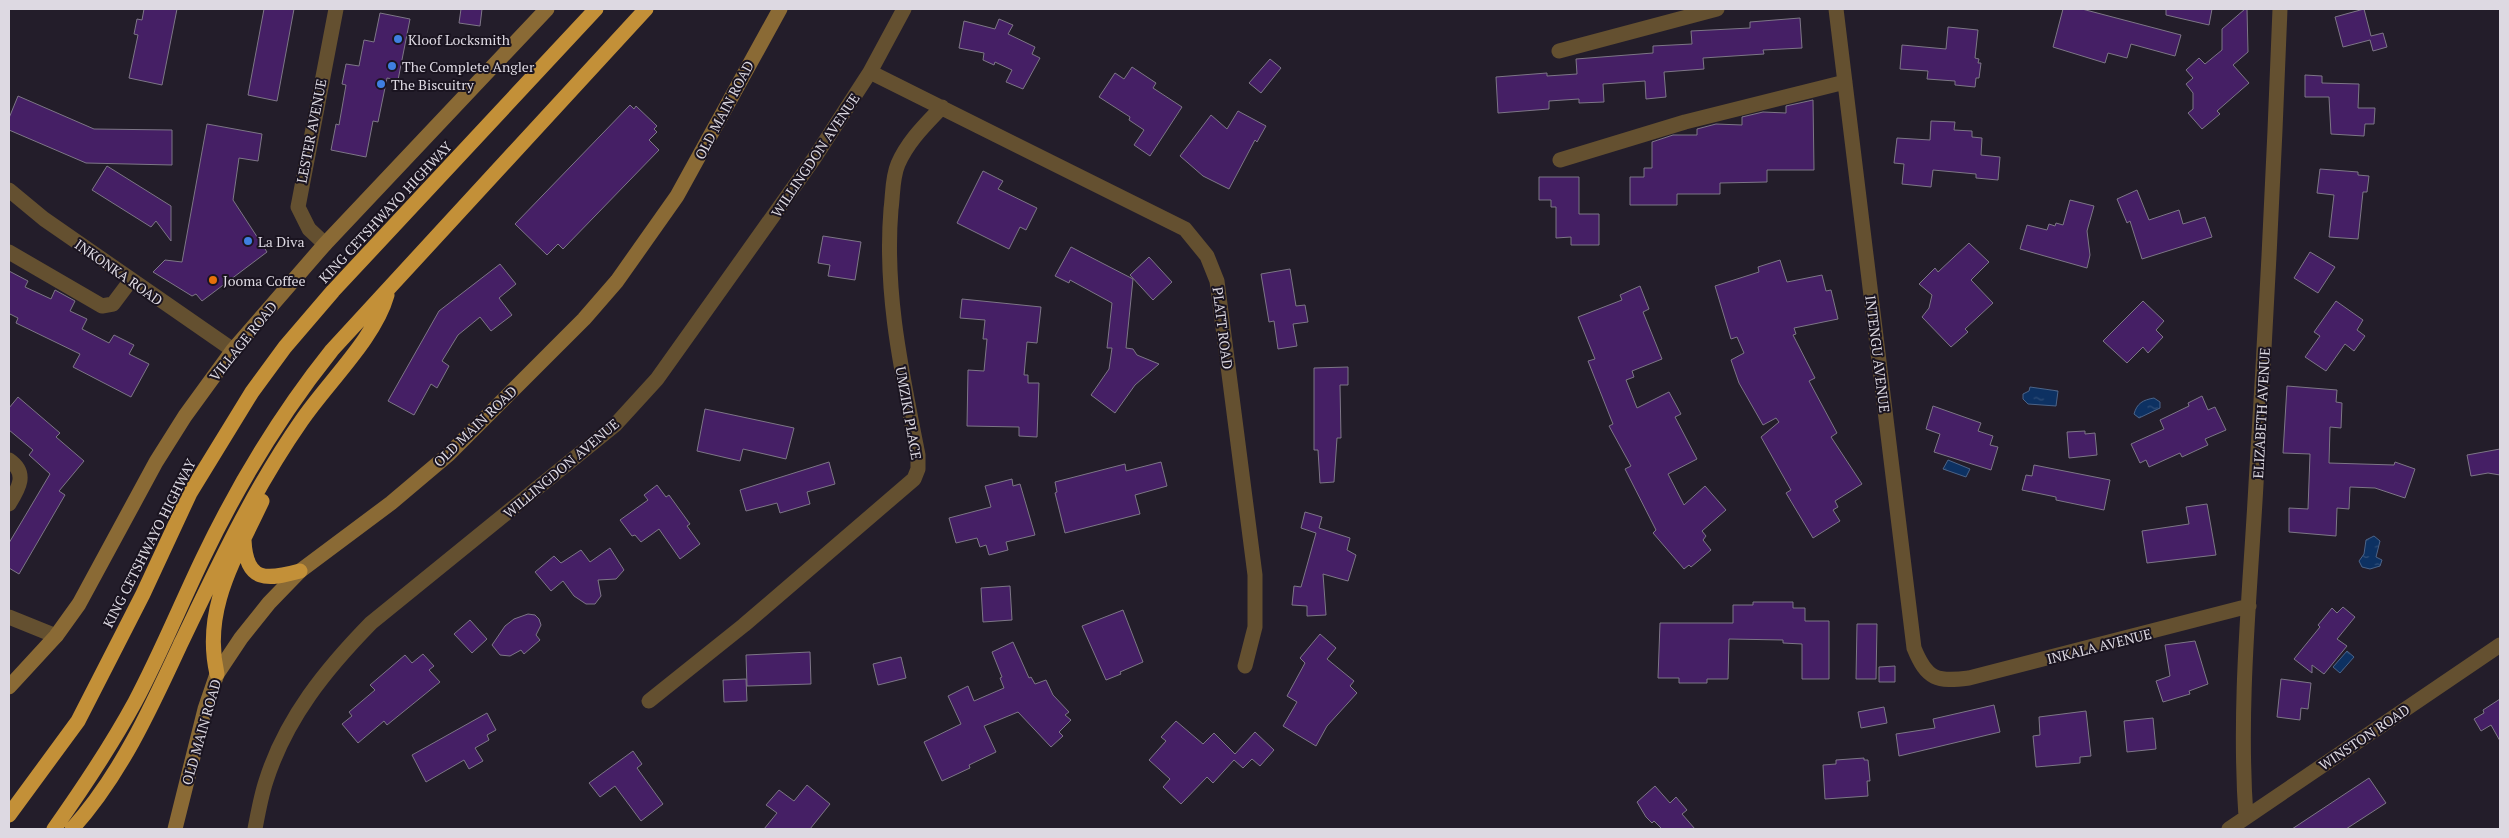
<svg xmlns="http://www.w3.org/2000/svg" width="2509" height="838" viewBox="0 0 2509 838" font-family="'PT Serif',serif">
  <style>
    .water { fill: url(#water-ripples); stroke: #4b6388 }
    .building { fill: #451f65; stroke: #7d7686 }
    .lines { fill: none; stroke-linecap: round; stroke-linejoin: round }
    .street { stroke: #645030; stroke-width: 15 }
    .secondary { stroke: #8a6a35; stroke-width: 15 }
    .highway { stroke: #c39038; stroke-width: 15 }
    .shop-dot { fill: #3f7fe0; stroke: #1a1420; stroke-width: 2 }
    .food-dot { fill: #e8710a; stroke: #1a1420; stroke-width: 2 }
    .labels { text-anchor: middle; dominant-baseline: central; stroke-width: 4; stroke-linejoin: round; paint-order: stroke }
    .poi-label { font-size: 14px; fill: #ddd9e2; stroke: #1a1420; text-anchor: start }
    .street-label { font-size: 14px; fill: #ddd9e2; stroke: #1a1420 }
  </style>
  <defs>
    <pattern id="water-ripples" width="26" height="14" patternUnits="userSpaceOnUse" patternTransform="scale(1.25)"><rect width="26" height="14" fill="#0d3162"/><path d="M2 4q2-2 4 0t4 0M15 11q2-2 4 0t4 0" fill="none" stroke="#304e78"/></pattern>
  </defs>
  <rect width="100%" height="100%" fill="#231d2a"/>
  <!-- water -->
  <path class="water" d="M2030,387L2058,391L2056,406L2028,404L2023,399V394L2029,391Z
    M2154,398L2160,402V408L2139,418L2134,414C2137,403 2143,400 2154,398Z
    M1948,460L1970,469L1966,477L1943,469Z
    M2374,536L2380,541L2376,557L2382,560L2380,566L2370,569L2362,567L2359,561L2364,554L2366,540Z
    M2347,651L2354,657L2340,673L2333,667Z"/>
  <!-- building -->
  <path class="building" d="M144,9H177L162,85L129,78L138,35L134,34L137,19L142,20Z
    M264,9H294L277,101L248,95Z
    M461,9H482L480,26L459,23Z
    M2063,9H2082L2181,35L2175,56L2131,44L2127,58L2108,53L2105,63L2053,47Z
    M2166,9H2212L2209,25L2166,15Z
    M2245,9H2247L2248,52L2233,65L2249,83L2217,111L2220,114L2202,129L2188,113L2193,109V93L2186,84L2193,78L2186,70L2199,58L2205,64L2222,50V29Z
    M2364,9L2371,36L2383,33L2387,47L2373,51L2370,40L2343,47L2335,17Z
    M380,13L410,19L398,80L387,78L378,122L373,121L366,157L331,150L336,124L339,125L346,85L342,84L346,64L359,66L364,40L374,42Z
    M1800,18L1802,48L1763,50L1764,54L1703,58L1704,69L1664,72L1666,97L1646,99L1645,81L1603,84L1604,102L1579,103V99L1549,101V109L1498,113L1496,77L1547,73V76L1577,74L1576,59L1653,53V46L1692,44L1691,31L1750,28V22Z
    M999,19L1013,25L1008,34L1035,47L1032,54L1040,58L1023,89L1006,82L1012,70L995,62L994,65L983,60L984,53L959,48L964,21L995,29Z
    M1948,27L1978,30L1975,58L1979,59L1978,63H1981L1979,78H1976L1975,87L1955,85V81L1927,79L1928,71L1900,69L1902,45L1946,49Z
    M1270,59L1281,68L1261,93L1249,83Z
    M1132,67L1156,83L1153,88L1182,107L1150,156L1134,145L1144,130L1129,120L1130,117L1099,97L1115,73L1124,79Z
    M2305,75L2322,76V83L2359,84L2358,108H2375L2374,124H2365L2364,136L2331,134L2329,97H2305Z
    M18,96L94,129L172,130V165L86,163L9,130V118Z
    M1813,100L1814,170H1767V182L1720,183V194H1677V205H1630V177H1644V168H1652V142L1673,135H1697V129L1716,124L1742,125V117L1763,112L1786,113V106Z
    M630,105L634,109L636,106L657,126L654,129L657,132L649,140L659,150L563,249L558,244L547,255L515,224Z
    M1238,111L1266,126L1257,142L1255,140L1229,189L1203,176L1180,156L1211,115L1227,129Z
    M1931,121L1955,122L1954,130L1972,131V137L1982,138L1981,155L2000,157L1998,180L1976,178V174L1933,170L1931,187L1902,184L1904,164L1894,163L1897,138L1930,140Z
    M207,124L262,134L258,161L239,158L233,200L267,252L202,301L196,294L192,296L153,272L165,260L182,262Z
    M107,166L171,206V241L156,221L151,227L92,190Z
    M2320,169L2358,172V175L2369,176L2367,192H2363L2358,239L2329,237L2334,195L2317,193Z
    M983,171L1003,181L998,189L1037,208L1026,230L1020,227L1009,249L957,223Z
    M1539,177H1579V214H1599V245H1571V237L1556,238V207H1551V200H1539Z
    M2137,190L2149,220L2179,210L2183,224L2205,217L2212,237L2142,259L2130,221L2127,223L2117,199Z
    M2070,200L2094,206L2087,231L2090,255L2087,268L2020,249L2027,225L2047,230L2049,224L2055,226L2056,223L2063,225Z
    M823,236L861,242L855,280L828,276L830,265L818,263Z
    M1969,243L1989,262L1971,280L1993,303L1965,329L1968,332L1951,347L1922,317L1929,308L1932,295L1919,284L1935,268L1938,272Z
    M1071,247L1133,279L1126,348L1133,349L1137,355L1159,364L1135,385L1115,413L1091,395L1109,369L1112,348H1107L1112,303L1070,280L1069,283L1055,276Z
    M2310,252L2335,267L2318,293L2294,278Z
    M1149,257L1172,282L1153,300L1130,275Z
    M1780,260L1787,282L1822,275L1826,291L1831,290L1838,319L1794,328L1796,334L1793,335L1815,378L1809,381L1837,433L1831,437L1862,484L1835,501L1838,507L1833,510L1840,521L1813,538L1786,493L1791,490L1761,437L1779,422L1776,418L1763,425L1739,383L1731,360L1744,353L1737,337L1731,339L1715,286L1759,272L1758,267Z
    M500,264L516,284L499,298L512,315L491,331L480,317L458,335L442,361L449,366L437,388L431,384L414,415L388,401L439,311Z
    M1290,269L1296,306L1305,305L1308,322L1293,324L1297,346L1278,349L1274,321L1269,322L1261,274Z
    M9,271L28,281L25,287L51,299L55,290L75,301L70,311L87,319L82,329L109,343L114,335L134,345L129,354L149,364L131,397L73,367L80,354L16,323L18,318L10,314L9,317Z
    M1640,286L1649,309L1643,312L1662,359L1632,371L1634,377L1626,380L1637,408L1669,392L1681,414L1675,417L1697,459L1668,474L1684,505L1705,486L1726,510L1702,531L1706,536L1703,540L1711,550L1691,567L1689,565L1684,569L1653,533L1656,530L1625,469L1631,466L1609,426L1613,424L1588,361L1595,359L1578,317L1622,300L1620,295Z
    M962,299L1041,307L1037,343L1027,342L1024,375H1028V383H1039L1037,437L1019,436V427L967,426L968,370L984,371L987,339H983L985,320L960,318Z
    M2143,301L2164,321L2156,330L2163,337L2148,353L2143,347L2127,363L2103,341Z
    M2336,301L2363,320L2357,330L2365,336L2354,351L2345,344L2326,371L2305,357L2320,336L2314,332Z
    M1348,367V385H1340L1341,438H1337L1334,482L1320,483L1318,450H1314V368Z
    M2287,386L2337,390L2336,402L2342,403L2341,428L2330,427L2329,463L2394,465L2395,462L2415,469L2405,498L2375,488L2350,487L2349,509L2337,508L2336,536L2289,532V508L2308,509L2310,454L2283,453Z
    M2202,396L2208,410L2215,407L2226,430L2205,439L2208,445L2182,457L2180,453L2149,467L2146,460L2140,463L2131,444L2164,429L2160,420L2189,406L2188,403Z
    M18,397L60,433L56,437L84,461L59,491L65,495L19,574L9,568V543L50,474L29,455L33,450L9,430V408Z
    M1933,406L1981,423L1978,431L1993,436L1990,445L1998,447L1991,470L1934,452L1940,434L1926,429Z
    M705,409L794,428L786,459L743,449L740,461L697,451Z
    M2085,431V434L2095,433L2097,455L2069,458L2067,432Z
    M2500,449V475L2488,473L2471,476L2467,455Z
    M829,462L835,484L807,492L810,504L780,513L777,503L746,511L740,490Z
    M1161,462L1167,486L1135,495L1140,514L1065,533L1055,493L1057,492L1055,482L1125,464L1126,471Z
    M2034,465L2110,480L2104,510L2056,500V497L2022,490L2026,475L2032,476Z
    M1012,479L1013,486L1020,484L1035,535L1006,542L1008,550L989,555L986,545L980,547L977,538L956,543L949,518L991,507L985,486Z
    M657,485L666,497L669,495L690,524L687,526L700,544L680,559L659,529L641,542L635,535L632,536L620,520L648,500L644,495Z
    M2207,504L2216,555L2147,563L2142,531L2189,524L2186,507Z
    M1305,512L1322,517L1319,528L1350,538L1347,550L1356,555L1348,581L1323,574L1326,615L1307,616V606L1292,605L1294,586L1301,587L1316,533L1301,528Z
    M610,548L624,570L616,579L598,580L601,596L595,604H586L574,596L563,581L551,591L535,572L554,556L561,563L581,550L590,562Z
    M1010,586L1012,620L983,622L981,588Z
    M1753,602H1793V608H1805V621H1829V679H1802V644L1783,643V640L1729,639L1728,679H1707V683H1679V678H1658L1660,623H1733V605H1753Z
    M2343,607L2355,617L2337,639L2347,646L2324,674L2312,665V673L2294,659L2320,627L2318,625L2332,608L2337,613Z
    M1123,610L1143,662L1120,672L1121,674L1106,680L1082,626Z
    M528,614L535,615L539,619L541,625L536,635L540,640L524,654L521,650L510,656L500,655L492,645L505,626L514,619Z
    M470,620L487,639L472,653L454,634Z
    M1857,624H1877L1876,679H1856Z
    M1320,634L1336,648L1327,659L1354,681L1350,686L1357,693L1327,726L1316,746L1283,726L1297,702L1287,696L1305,663L1300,658Z
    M2195,641L2208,684L2189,691L2190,694L2163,702L2156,681L2170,676L2165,645Z
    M1013,642L1029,678L1031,677L1035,684L1046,680L1053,695L1069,712L1065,715L1071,720L1059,732L1063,736L1051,747L1018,712L984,726L996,752L969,765L970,768L942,781L924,742L961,724L948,696L968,686L974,701L1004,688L1000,678L1002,677L992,652Z
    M810,652L811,684L747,686L746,655Z
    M423,654L434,666L429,670L440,682L387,725L384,721L358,743L342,724L352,716L349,712L375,690L370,685L405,655L412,663Z
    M901,657L906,678L878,685L873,664Z
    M1895,666V682H1879V667Z
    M746,679L747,701L724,702L723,680Z
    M2281,679L2311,683L2308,709L2301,708L2300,720L2277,717Z
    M2500,699V741L2491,725L2481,731L2474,719L2484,713L2483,710Z
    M1994,705L2000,732L1899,756L1896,734L1935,728L1933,719Z
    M1884,707L1887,723L1861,728L1858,712Z
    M2086,711L2091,756L2080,757V763L2036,767L2033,736L2040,735L2039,717Z
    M487,713L496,730L487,735L489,740L475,748L483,761L469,769L464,760L426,782L412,755Z
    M2153,718L2156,749L2127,752L2124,721Z
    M1176,721L1203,744L1214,733L1235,754L1255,732L1274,750L1260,766L1252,759L1243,768L1234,760L1213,783L1207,777L1181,804L1163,787L1170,779L1149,760L1166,741L1161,737Z
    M633,751L642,764L637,768L663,804L641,821L615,786L600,797L589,783Z
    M1864,758V760H1868L1870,781H1867L1868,796L1825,799L1823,765L1836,764V760Z
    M2369,778L2386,803L2346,829H2292Z
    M807,785L830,804L810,829H764L777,813L766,805L779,790L794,801Z
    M1655,786L1670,803L1676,797L1687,810L1682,814L1695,829H1662L1654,821L1652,823L1646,817L1637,802Z"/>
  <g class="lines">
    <!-- street -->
    <path class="street" d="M1836,9L1914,648C1927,680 1937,682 1969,678L2249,606
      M1559,51L1717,9
      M870,72L1185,229L1207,256L1217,281L1255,575V627L1245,666
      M1560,160L1685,122L1845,82
      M9,190L44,219L233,350
      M325,244L309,229L298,207L336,9
      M9,252L102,306L113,304L131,280
      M9,460C28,473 19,488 9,504
      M9,617L56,636
      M649,701L744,625L914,479L918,469V455C902,373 884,293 891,209C893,195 892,178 898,164C908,141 925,125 942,107
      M2246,817C2238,706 2250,594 2256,484C2266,325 2274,167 2280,9
      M255,829C258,813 261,796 266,781C286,718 326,669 371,623L615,425L657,379L813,160L870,72L904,9
      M2229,829L2500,645"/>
    <!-- secondary -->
    <path class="secondary" d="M9,687L56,636L79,604L156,462L185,416L233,350L325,244L547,9
      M175,829L205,709L217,674L241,638L269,603L300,571L391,503L449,454L584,319L617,281L677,196L780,9"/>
    <!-- highway -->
    <path class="highway" d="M244,540C246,583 267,580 300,571
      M217,674C202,609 235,559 262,501
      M9,815L78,721L143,594L190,493L252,392L285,347L333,291L596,9
      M54,829C83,788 111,746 135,702C160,655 180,606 203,558C239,483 280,415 332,350L646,9
      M72,829C120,776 151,708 181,643C218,566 253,490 302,420C328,382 375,338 387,295"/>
  </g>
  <!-- markers -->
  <g class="shop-dot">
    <circle cx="398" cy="39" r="5"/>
    <circle cx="392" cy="66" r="5"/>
    <circle cx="381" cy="84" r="5"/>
    <circle cx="248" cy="241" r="5"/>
  </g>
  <circle class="food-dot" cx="213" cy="280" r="5"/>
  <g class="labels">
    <!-- poi labels -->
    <g class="poi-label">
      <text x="408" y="39">Kloof Locksmith</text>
      <text x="402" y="66">The Complete Angler</text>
      <text x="391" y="84">The Biscuitry</text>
      <text x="258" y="241">La Diva</text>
      <text x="223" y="280">Jooma Coffee</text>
    </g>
    <!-- street labels -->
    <g class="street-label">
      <text transform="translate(724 110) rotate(-62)">OLD MAIN ROAD</text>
      <text transform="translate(311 131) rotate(-79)">LESTER AVENUE</text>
      <text transform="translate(815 155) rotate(-56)">WILLINGDON AVENUE</text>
      <text transform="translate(385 212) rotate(-47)">KING CETSHWAYO HIGHWAY</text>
      <text transform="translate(119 272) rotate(35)">INKONKA ROAD</text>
      <text transform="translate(1223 328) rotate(83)">PLATT ROAD</text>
      <text transform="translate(243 341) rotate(-51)">VILLAGE ROAD</text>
      <text transform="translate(1878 354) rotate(83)">INTENGU AVENUE</text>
      <text transform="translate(909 413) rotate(80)">UMZIKI PLACE</text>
      <text transform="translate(2261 413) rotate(-87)">ELIZABETH AVENUE</text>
      <text transform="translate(475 426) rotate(-44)">OLD MAIN ROAD</text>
      <text transform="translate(561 468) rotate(-40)">WILLINGDON AVENUE</text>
      <text transform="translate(149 543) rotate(-63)">KING CETSHWAYO HIGHWAY</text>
      <text transform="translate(2099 646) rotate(-14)">INKALA AVENUE</text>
      <text transform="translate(201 732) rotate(-74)">OLD MAIN ROAD</text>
      <text transform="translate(2364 737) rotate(-34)">WINSTON ROAD</text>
    </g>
  </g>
  <!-- border -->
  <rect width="2509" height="838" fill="none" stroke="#ddd9e2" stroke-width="20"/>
</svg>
